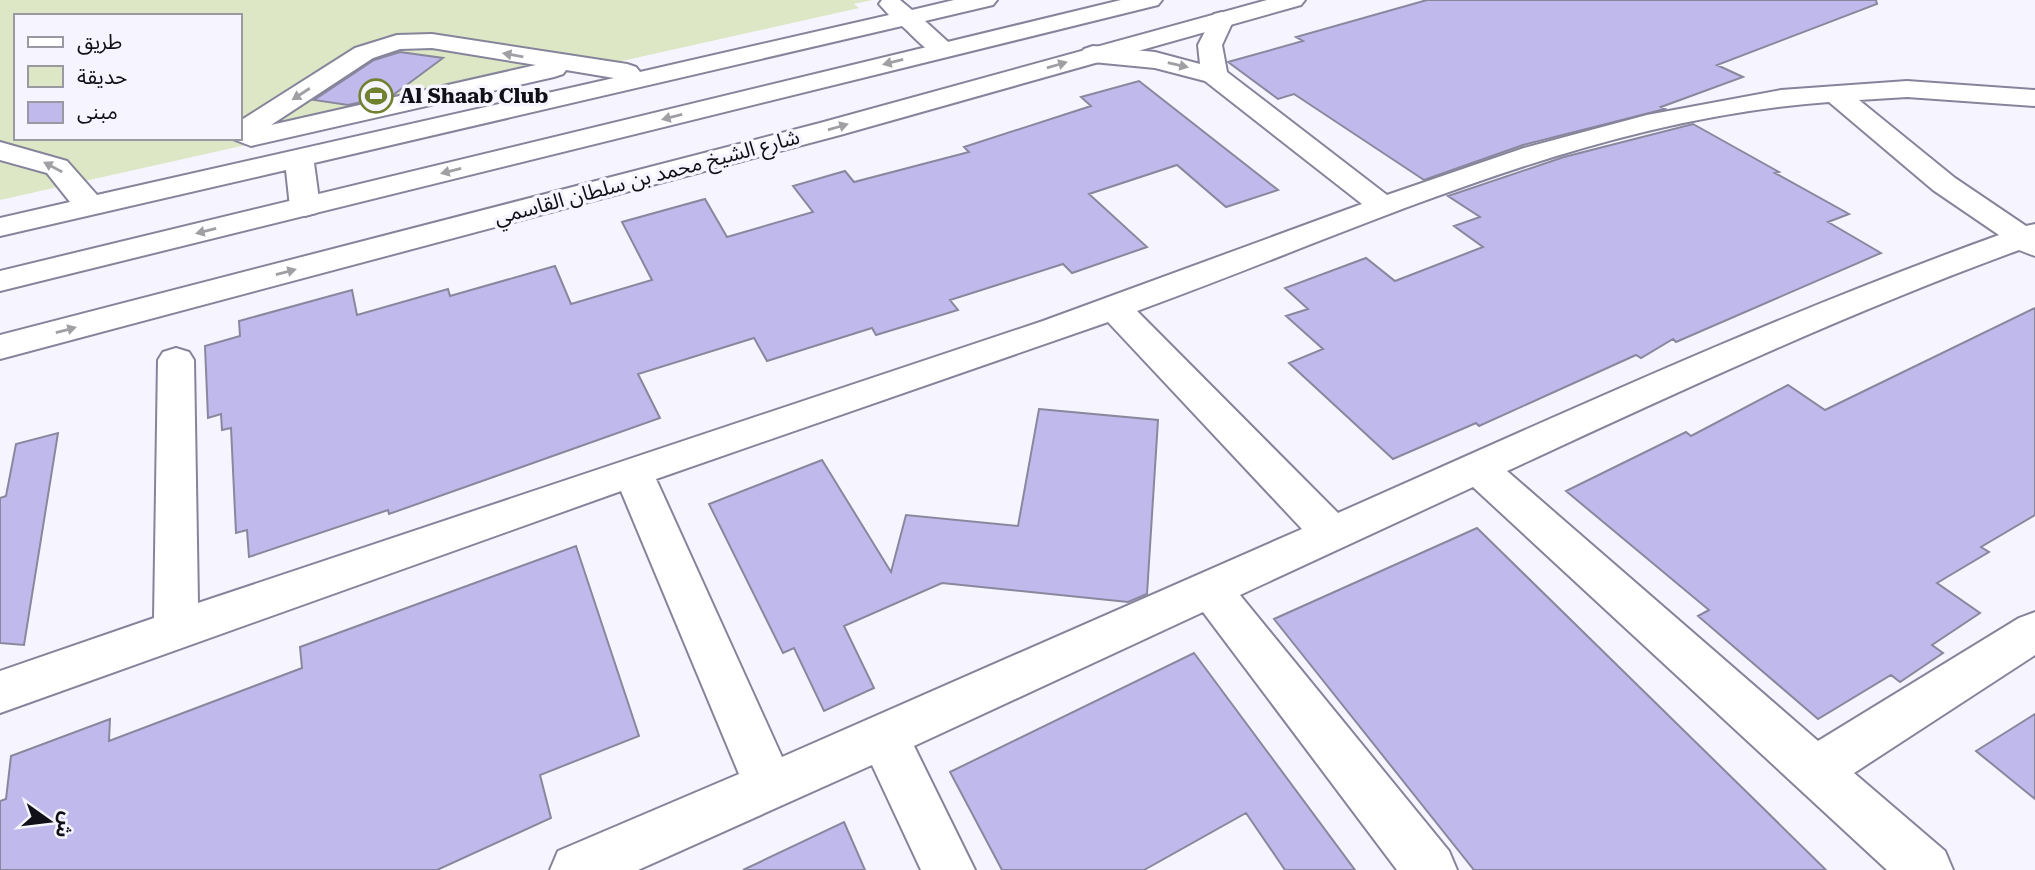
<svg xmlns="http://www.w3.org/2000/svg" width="2035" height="870" viewBox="0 0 2035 870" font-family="'Roboto Serif','Noto Sans Arabic',serif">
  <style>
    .green { fill: #dde7c5; fill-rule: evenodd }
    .building { fill: #c0baec; stroke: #89879d; stroke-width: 2 }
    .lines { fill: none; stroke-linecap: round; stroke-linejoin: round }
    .minor-casing { stroke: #86849a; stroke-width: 4 }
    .major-casing { stroke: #86849a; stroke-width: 4 }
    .minor { fill: #fff; fill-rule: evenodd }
    .major { fill: #fff; fill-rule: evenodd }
    .oneway { fill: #a09fa3 }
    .labels { text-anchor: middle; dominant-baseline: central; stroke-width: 7; stroke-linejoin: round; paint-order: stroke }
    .far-poi-label { font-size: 21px; font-weight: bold; fill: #111018; stroke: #f6f5ff; text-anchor: start }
    .far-street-label { font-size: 21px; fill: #111018; stroke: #f6f5ff }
  </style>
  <rect width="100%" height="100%" fill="#f6f5ff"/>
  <!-- green -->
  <path class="green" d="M0,0H873L854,4L859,8L0,200ZM16,16H240V138H16Z"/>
  <!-- building -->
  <path class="building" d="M1427,0H1876L1877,4L1717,65L1743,77L1661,107L1665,109L1523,145L1424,180L1294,94L1278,99L1228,62L1303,41L1296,37Z
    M400,52L443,58L393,95L348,105L314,100L374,60Z
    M1139,81L1278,190L1226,207L1177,165L1089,194L1147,247L1072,273L1063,264L950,300L958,310L876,335L872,328L767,361L754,338L638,374L660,418L389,514L388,510L249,557L247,530L236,533L231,428L222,430L221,414L208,418L205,346L240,336L239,321L352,290L357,315L448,289L450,296L555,266L571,304L652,280L622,222L705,199L727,237L813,212L793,186L845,171L854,182L969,152L964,147L1091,106L1081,97Z
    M1693,124L1779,172L1775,173L1849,214L1828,222L1881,253L1676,342L1673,339L1641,358L1636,355L1479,426L1476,423L1393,459L1289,363L1323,349L1286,316L1308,309L1285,288L1366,258L1395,281L1483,247L1454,226L1480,217L1448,196L1564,157Z
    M2035,308V515L1981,547L1989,552L1937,583L1980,613L1932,645L1943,653L1900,682L1891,675L1818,719L1698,616L1709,610L1566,491L1686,432L1691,436L1788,385L1825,410Z
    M1039,409L1158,420L1147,594L1128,602L942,583L844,626L874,688L824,711L794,648L783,653L709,504L822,460L891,572L906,515L1018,526Z
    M58,433L24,645L0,643V498L6,496L16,444Z
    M1477,528L1765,810L1826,870H1474L1274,619Z
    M576,546L639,736L540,775L551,818L437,870H0V801L6,799L11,756L110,719L109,741L302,668L300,647Z
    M1194,653L1355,870H1285L1246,813L1144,870H1002L950,772Z
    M2035,714V799L1976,751Z
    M844,822L865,870H743Z"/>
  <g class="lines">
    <defs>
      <path id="minor" d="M882,0H900L912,10L954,0H997L993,5L925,21L957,50L953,55C932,61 917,39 902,26L314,163L320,207L316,213L305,216L294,213L290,207L286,170L0,236V218L70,202L47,173L0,160V142L67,161L97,195L614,78L566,70L563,74L554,77L251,146L230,138H240V121L355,48L397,35L432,34L627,64L636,67L640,72L889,15L879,4ZM432,48L536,65L271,125L373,58L400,49Z
        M1222,12L1230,14L1234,19L1222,45L1227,72L1387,195L1524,148L1647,115L1781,90L1907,81L2035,90V106L1907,97L1859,100L1955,178L2026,226L2035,224V256L2019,250C1844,314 1676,393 1507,471L1818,741L2019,618L2035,612V655L1854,773L1945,851L1953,870H1887L1473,487L1240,595L1449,851L1457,870H1397L1203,612L914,746L975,870H921L872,765L638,870H550L558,851L739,774L621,491L0,713V671L154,618L158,360L163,352L176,348L189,352L194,360L198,603L1043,321L1362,204L1205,81L1155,68L1093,62L1084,59L1080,54L1084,49L1093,46L1155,52L1200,64L1198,45L1214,14ZM1829,102L1933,190L1999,235C1774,316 1557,416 1338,513L1137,311C1362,229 1587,119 1829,102ZM1108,322L1302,529L782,757L656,479Z"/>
      <path id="major" d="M1121,0H1162L1158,5L0,291V271Z
        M1267,0H1305L1301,5L840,135L0,359V335L820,123Z"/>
    </defs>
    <!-- minor casing -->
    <use href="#minor" class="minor-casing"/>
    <!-- major casing -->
    <use href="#major" class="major-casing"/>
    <!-- minor -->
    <use href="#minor" class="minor"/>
    <!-- major -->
    <use href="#major" class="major"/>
  </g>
  <!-- one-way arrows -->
  <defs><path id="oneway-solid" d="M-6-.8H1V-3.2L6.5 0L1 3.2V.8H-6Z" transform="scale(1.75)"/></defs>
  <g class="oneway">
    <use href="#oneway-solid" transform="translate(513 55) rotate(-170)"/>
    <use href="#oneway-solid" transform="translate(893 62) rotate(166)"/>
    <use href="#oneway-solid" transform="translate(1057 65) rotate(-16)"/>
    <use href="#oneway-solid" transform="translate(1178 65) rotate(13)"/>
    <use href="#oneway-solid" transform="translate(301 94) rotate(147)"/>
    <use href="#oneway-solid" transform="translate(672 117) rotate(166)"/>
    <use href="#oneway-solid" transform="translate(838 127) rotate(-16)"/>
    <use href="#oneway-solid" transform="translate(53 167) rotate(-152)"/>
    <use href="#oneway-solid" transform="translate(451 171) rotate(166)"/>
    <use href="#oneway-solid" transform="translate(206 231) rotate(166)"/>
    <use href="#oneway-solid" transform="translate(286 272) rotate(-15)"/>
    <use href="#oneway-solid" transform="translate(66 330) rotate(-15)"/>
  </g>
  <!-- icons -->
  <defs>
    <symbol id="stadium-ring" viewBox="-11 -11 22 22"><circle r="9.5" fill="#f6f5ff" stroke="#708130" stroke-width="1.5"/><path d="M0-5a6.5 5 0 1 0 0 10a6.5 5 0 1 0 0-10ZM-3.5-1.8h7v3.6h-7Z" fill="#708130"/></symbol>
  </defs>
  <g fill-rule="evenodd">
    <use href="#stadium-ring" x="357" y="77" width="38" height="38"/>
  </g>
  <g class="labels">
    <!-- far-poi labels -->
    <g class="far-poi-label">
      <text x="400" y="96">Al Shaab Club</text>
    </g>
    <!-- far-street labels -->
    <g class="far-street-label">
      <text transform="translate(647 177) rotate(-15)">شارع الشيخ محمد بن سلطان القاسمي</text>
    </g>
  </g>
  <!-- legend -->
  <rect x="14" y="14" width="228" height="126" fill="#f6f5ff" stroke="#9a99a3" stroke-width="2"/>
  <rect x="28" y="37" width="35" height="10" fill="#ffffff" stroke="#9a99a3" stroke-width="2"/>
  <text x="77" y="49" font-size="21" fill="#111018">طريق</text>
  <rect x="28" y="66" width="35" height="21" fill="#dde7c5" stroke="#9a99a3" stroke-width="2"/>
  <text x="77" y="84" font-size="21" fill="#111018">حديقة</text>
  <rect x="28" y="102" width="35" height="21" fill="#c0baec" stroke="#9a99a3" stroke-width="2"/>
  <text x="77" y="119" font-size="21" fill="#111018">مبنى</text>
  <!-- north arrow -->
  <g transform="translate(49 821) rotate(104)" stroke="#f6f5ff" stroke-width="5" paint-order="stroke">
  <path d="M0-5L12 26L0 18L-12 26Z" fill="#111018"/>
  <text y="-10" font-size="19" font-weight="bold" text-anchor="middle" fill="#111018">ش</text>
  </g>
</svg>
